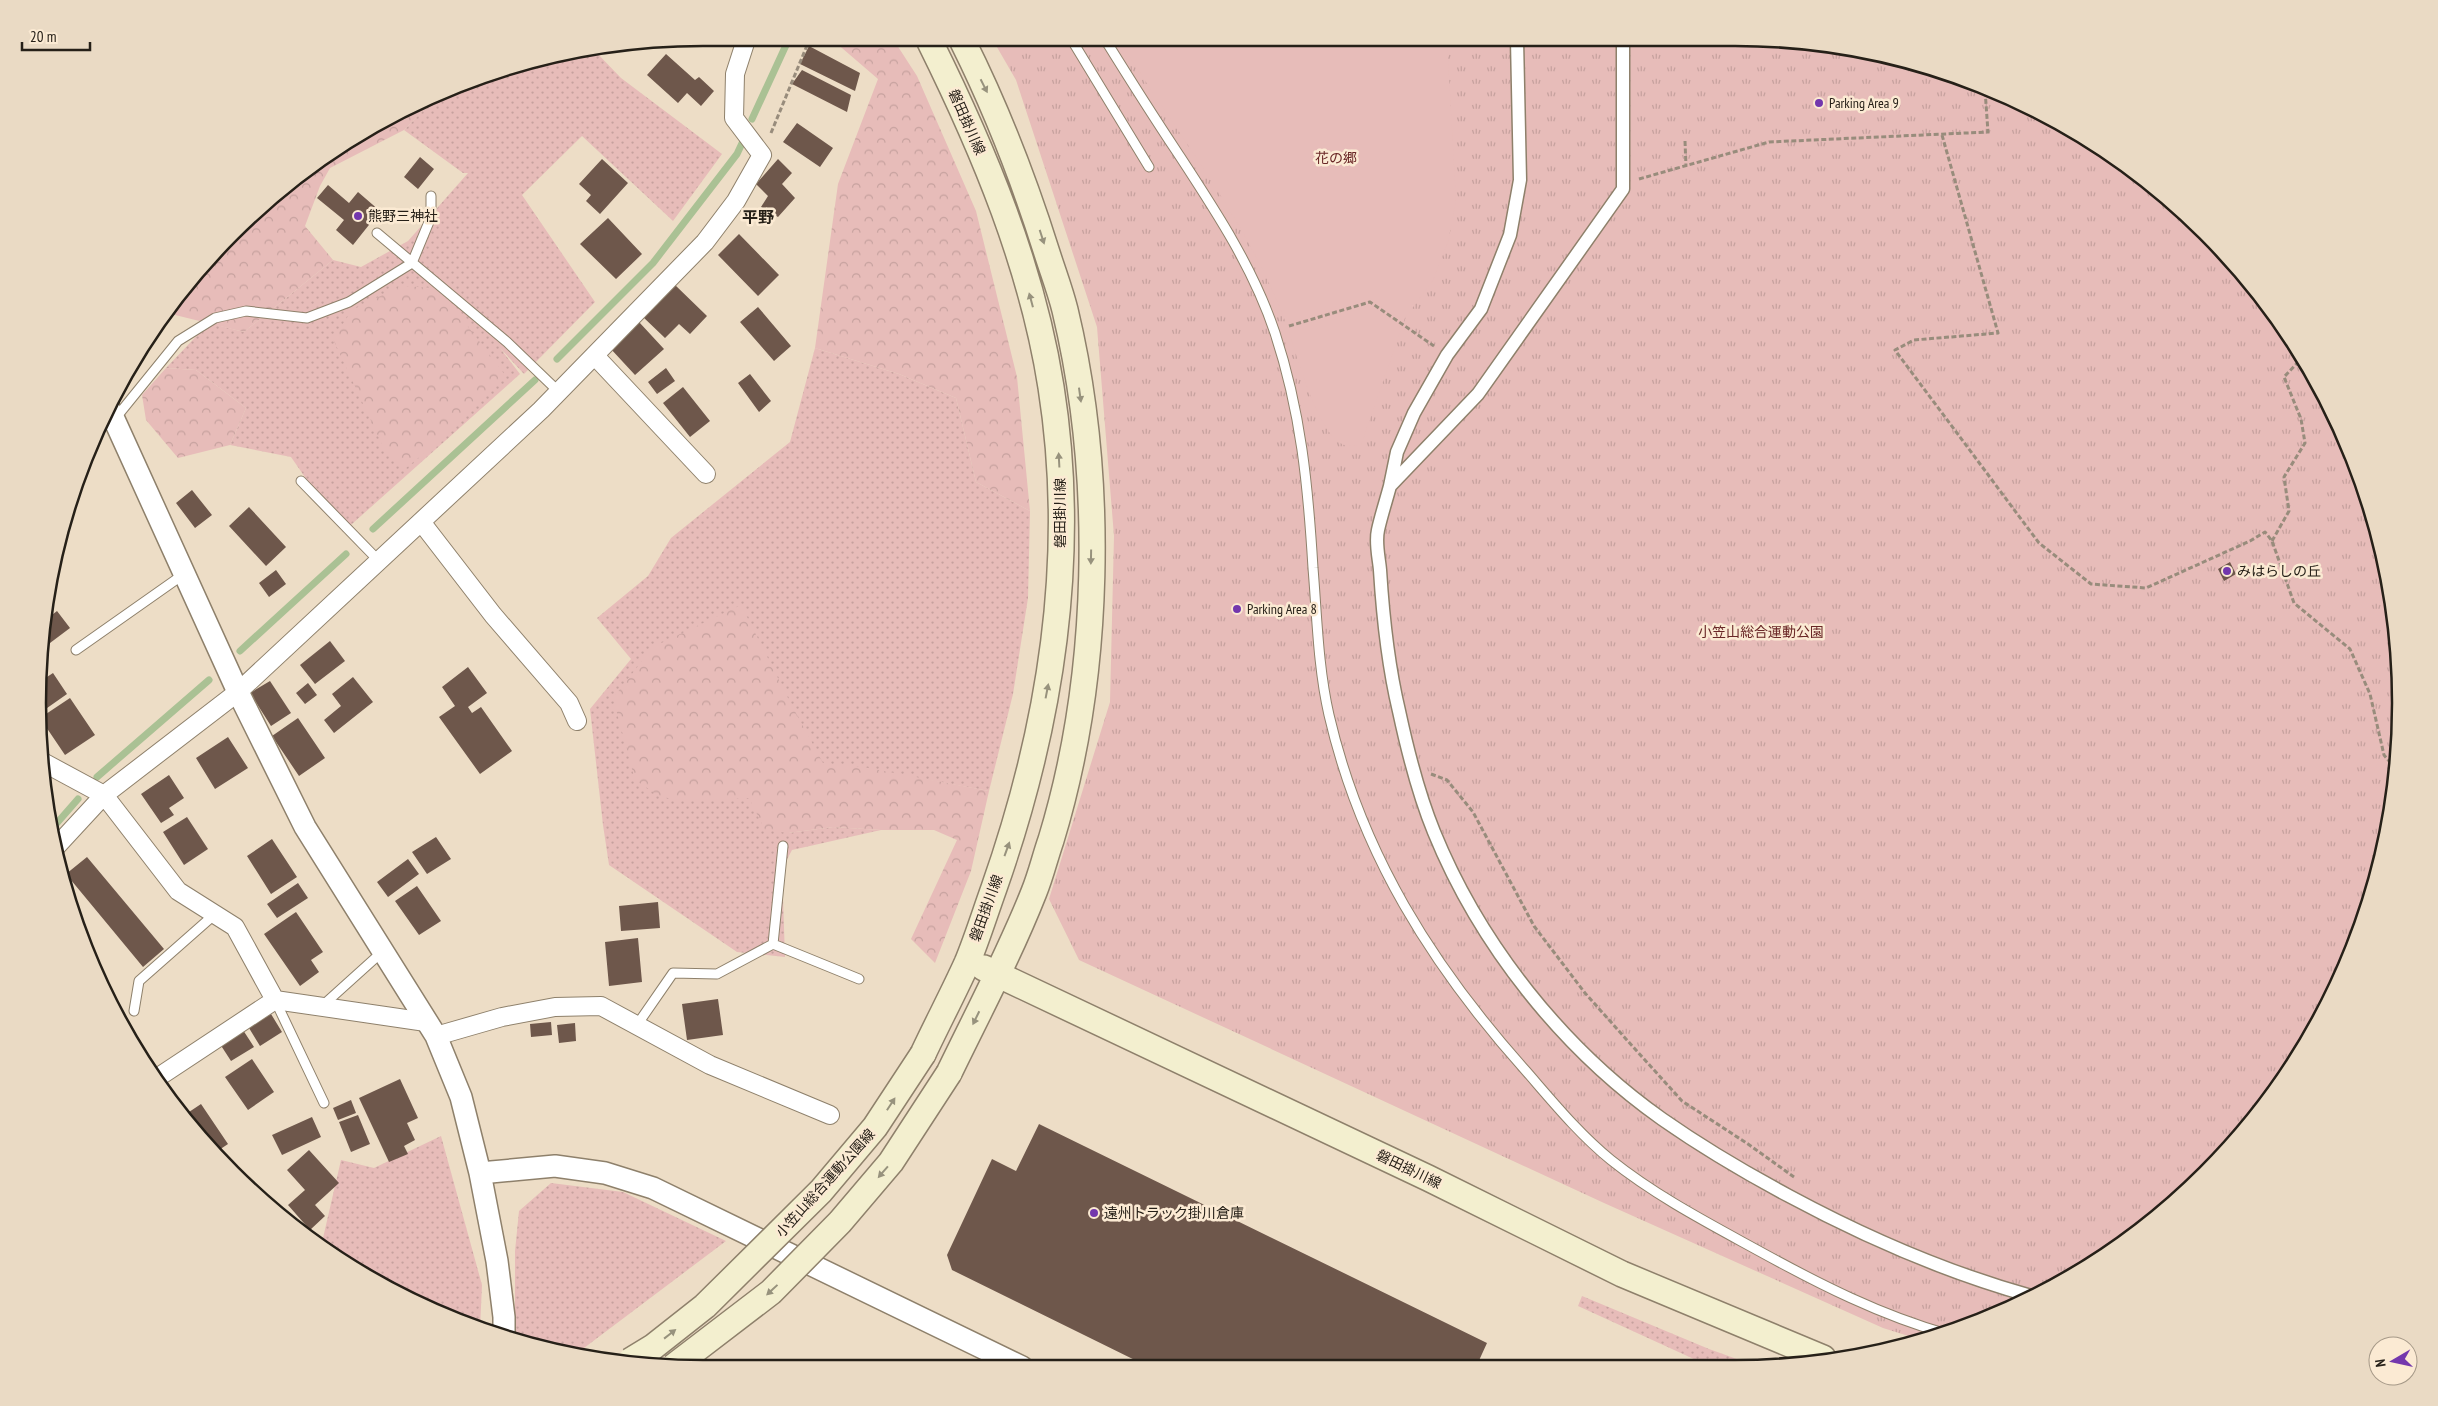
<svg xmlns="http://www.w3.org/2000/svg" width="2438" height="1406" viewBox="0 0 2438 1406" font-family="'PT Sans Narrow','Noto Sans JP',sans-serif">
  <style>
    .grass { fill: url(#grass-dots) }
    .forest { fill: url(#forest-crowns) }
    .park { fill: url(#park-tufts) }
    .garden { fill: #e7bcb9 }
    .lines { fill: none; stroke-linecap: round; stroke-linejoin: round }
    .stream { stroke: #aac194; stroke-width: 7 }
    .building { fill: #6e574b }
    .service-casing { stroke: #8e806b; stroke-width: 11 }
    .pedestrian-casing { stroke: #8e806b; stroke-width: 15 }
    .minor-casing { stroke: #8e806b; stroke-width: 20 }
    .tertiary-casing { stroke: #8e806b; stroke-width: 24 }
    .secondary-casing { stroke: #8e806b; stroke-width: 28 }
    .path { stroke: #988c7c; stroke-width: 3; stroke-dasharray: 5 2.5; stroke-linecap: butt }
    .service { stroke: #fff; stroke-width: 9 }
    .pedestrian { stroke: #fff; stroke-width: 12 }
    .minor { stroke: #fff; stroke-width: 18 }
    .tertiary { stroke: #fff; stroke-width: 21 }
    .secondary { stroke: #f3efcf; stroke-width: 25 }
    .secondary-bridge-casing { stroke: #8e806b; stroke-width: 28; stroke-linecap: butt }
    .secondary-bridge { stroke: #f3efcf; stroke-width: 25 }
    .oneway { fill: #97927d }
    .poi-dot { fill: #7337ad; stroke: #fbead3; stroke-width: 2 }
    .labels { text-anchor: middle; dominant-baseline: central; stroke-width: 5; stroke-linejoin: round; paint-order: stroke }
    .poi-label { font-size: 14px; fill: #262018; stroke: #fbead3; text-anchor: start }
    .street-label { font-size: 14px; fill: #262018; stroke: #fbead3 }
    .park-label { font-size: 14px; fill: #692626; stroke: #fbead3 }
    .quarter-label { font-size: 16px; font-weight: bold; fill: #262018; stroke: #fbead3 }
    .rim { fill: none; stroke: #262018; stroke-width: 2.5 }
  </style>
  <defs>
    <pattern id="grass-dots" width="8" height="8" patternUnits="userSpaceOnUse" patternTransform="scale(1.25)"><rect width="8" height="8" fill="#e7bcb9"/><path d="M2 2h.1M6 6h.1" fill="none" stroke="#c6a19e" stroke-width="1.8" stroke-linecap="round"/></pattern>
    <pattern id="forest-crowns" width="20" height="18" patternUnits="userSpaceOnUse" patternTransform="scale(1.25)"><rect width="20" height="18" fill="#e7bcb9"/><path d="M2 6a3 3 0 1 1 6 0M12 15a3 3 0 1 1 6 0" fill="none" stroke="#c6a19e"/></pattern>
    <pattern id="park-tufts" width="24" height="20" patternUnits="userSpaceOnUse" patternTransform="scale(1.25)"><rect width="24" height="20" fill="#e7bcb9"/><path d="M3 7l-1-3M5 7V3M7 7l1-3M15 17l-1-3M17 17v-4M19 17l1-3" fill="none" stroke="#c6a19e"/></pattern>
  </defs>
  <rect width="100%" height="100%" fill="#edddc6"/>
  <!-- grass -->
  <path class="grass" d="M593,49L621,78L722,154L673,221L582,136L522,195L595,302L524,374L500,348L520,374L343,532L291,457L230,445L246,408L196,370L166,368L209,323L244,332L333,260L361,267L408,241L468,173H463L404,130L439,94L489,73Z
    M815,348L899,374L956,398L976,482L1030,511L1028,598L1013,694L989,791L912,777L788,833L833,827L881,830L792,850L782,869L785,957L737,952L609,865L603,825L590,709L631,659L597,618L648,576L671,538L790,442Z
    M441,1136L482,1285L480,1329L334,1257L301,1232L323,1238L341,1160L374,1168Z
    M551,1183L623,1192L726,1241L580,1351L515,1338V1251L519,1211Z
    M1582,1296L1709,1349L1759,1367H1714L1696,1360L1578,1306Z"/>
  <!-- forest -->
  <path class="forest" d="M835,42H895L917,76L976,211L1017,377L1030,511L976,482L956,398L899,374L815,348L838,184L878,79Z
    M439,94L404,130L330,168L320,186L305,226L333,260L244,332L167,313L232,233L298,175L408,106Z
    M401,286L434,288L463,320L505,375L443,438L406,468L385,451L333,339L352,310Z
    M166,368L196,370L246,408L230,445L178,458L146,420L142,395Z
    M741,605L791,704L823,763L863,767L989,791L971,871L935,963L911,939L957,840L934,830H881L833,827L788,833L765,830L749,798L689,801L661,797L635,780L613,698L653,647Z"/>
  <!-- park -->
  <path class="park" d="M1779,39L1949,73L2104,150L2205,232L2288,333L2350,448L2388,573L2400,703L2388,833L2350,957L2288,1072L2205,1174L2068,1279L1949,1333L1918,1339L1883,1328L1604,1203L1079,960L1049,899L1110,702L1114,536L1097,327L1016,80L994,42Z"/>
  <!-- garden -->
  <path class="garden" d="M1447,40L1456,201L1448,242L1433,280L1405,318L1361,445C1355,445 1347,447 1342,444C1316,431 1295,347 1284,318C1247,222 1182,140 1128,54L1126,41Z"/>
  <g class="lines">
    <!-- stream -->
    <path class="stream" d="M752,119L787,43
      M557,359L653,263L737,154L744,139
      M373,529L535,380
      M240,651L346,554
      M97,777L209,680
      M50,831L78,799"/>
  </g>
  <!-- building -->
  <path class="building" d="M809,46L860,73L855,91L800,64Z
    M666,54L695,80L699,77L714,91L701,106L687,93L678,103L647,75Z
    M802,70L851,95L847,112L792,84Z
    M797,123L833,148L820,167L783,142Z
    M420,157L434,169L418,189L404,177Z
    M602,159L628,183L600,214L586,201L591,195L579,184Z
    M778,159L792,173L782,184L795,198L778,217L761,207L768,196L756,184Z
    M328,185L349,203L358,192L380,211L353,245L336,230L344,220L317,198Z
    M608,218L642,254L616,279L580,244Z
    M739,234L779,275L758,296L718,255Z
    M673,283L707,316L690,334L679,324L665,338L642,316Z
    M758,307L791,346L774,361L740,322Z
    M639,322L664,349L635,375L610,348Z
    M148,336L152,343L141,348L142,347Z
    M666,368L675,381L657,394L648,382Z
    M750,374L771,401L759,412L738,383Z
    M683,387L710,421L690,437L663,403Z
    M192,490L212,515L195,528L176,503Z
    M249,507L286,547L266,566L229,526Z
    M2230,562L2236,574L2224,581L2218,569Z
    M276,570L286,584L269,597L259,583Z
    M57,611L70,628L42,649L43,622Z
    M330,641L345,661L315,684L300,665Z
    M468,667L487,693L468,707L472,713L481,707L512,751L480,774L439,717L455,706L442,687Z
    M53,673L67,694L40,713L41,681Z
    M353,677L373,702L334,733L324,720L341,706L332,694Z
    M270,681L291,713L271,726L250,693Z
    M308,683L317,695L305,704L296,693Z
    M70,698L95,735L65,755L40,718Z
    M298,718L325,758L299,776L272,736Z
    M228,737L248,768L215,789L196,758Z
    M169,775L184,798L169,808L174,815L161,823L141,794Z
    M187,817L208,849L184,865L163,832Z
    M436,837L451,859L427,874L412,852Z
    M272,839L297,877L271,894L247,856Z
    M87,857L164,949L143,967L66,874Z
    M408,859L419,874L388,897L377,882Z
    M298,883L308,898L277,918L267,904Z
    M417,886L441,921L419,935L395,901Z
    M658,902L660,928L621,931L619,906Z
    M296,912L323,952L311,960L319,972L300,986L264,934Z
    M638,938L642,982L609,986L605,942Z
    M718,999L723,1035L687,1040L682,1004Z
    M271,1014L282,1032L260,1046L249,1028Z
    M551,1022L552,1035L531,1037L530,1024Z
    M575,1023L576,1041L559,1043L557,1025Z
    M243,1030L254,1047L231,1061L220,1044Z
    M252,1059L274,1092L248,1110L225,1077Z
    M400,1079L418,1118L407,1123L415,1140L404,1146L408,1154L389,1162L359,1098Z
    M351,1100L356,1113L338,1120L333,1108Z
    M201,1104L228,1144L216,1152L183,1116Z
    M358,1115L370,1144L351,1152L339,1122Z
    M312,1117L321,1137L282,1155L272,1135Z
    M1039,1124L1487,1343L1476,1367H1149L952,1270L947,1255L992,1159L1016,1171Z
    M309,1150L339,1183L315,1205L325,1216L310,1230L288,1205L305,1190L287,1170Z"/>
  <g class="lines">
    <defs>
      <path id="service" d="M1106,41C1129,78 1153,116 1177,152C1215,210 1253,267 1275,333C1301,412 1308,485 1313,568C1317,616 1318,667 1329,715C1361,853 1432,966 1526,1071C1553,1102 1579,1134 1611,1160C1656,1196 1708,1223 1759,1251C1819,1284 1880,1315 1947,1334
        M1073,42L1149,167
        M377,233L507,342L559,392
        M100,426L114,420L178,341L215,318L246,311L307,318L349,302L412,263L431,217V196
        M301,481L378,560
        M76,650L184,574
        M773,944L783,846
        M275,1000L324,1103
        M321,1007L382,952
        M134,1011L139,981L215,914
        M637,1025L673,973L717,974L773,944L859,979"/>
      <path id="pedestrian" d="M1517,40L1520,180L1510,235L1481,309L1447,355L1414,413L1397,452L1390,486L1478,394L1623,189V40
        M1390,486C1386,501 1381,516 1378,530C1375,543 1379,558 1380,570C1383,618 1388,665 1399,711C1408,753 1418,793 1434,832C1480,945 1563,1049 1662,1119C1702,1147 1746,1173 1789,1196C1867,1238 1945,1272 2031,1296"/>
      <path id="minor" d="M595,356L706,474
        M422,523L493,615L569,703L577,721
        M41,761L104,795L178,891L235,927L275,1000L426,1022
        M55,848L104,795L238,692L541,410L705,242L736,201L762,155L734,118L735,74L745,43
        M436,1036L502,1017L555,1007L601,1006L710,1065L830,1115
        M157,1078L275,1000"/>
      <path id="tertiary" d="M108,406L238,692L305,827L436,1036L461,1097L480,1173L497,1261L504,1317V1336
        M480,1173L555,1166L605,1173L653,1188L1022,1367"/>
      <path id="secondary" d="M984,968L1428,1178L1622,1274L1823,1358
        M923,1054C937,1024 953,994 967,963C977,939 985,913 994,888C1051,726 1078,558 1051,387C1032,266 984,151 930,42
        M949,1073C978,1013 1010,953 1034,892C1041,875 1045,857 1051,840C1101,676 1105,477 1065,310C1060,290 1053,272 1047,253C1024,180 997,110 963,42"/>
    </defs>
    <!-- service casing -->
    <use href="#service" class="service-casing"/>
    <!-- pedestrian casing -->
    <use href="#pedestrian" class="pedestrian-casing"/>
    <!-- minor casing -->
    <use href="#minor" class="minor-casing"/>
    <!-- tertiary casing -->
    <use href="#tertiary" class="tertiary-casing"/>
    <!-- secondary casing -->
    <use href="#secondary" class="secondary-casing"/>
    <!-- path -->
    <path class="path" d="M771,133L808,43
      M1942,135L1998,333L1914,340L1895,350L2039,543L2091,584L2146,588L2250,541L2265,532L2272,541L2294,603L2350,649L2370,694L2384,755L2394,767
      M1685,141L1686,167
      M1639,179L1769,142L1988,132L1985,90
      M1289,326L1370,302L1434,346
      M2272,541L2289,511L2284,477L2305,443L2301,419L2284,377L2302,358
      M1431,774L1447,780L1473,812L1534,926L1585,993L1635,1049L1682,1101L1748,1144L1794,1177"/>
    <!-- service -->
    <use href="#service" class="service"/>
    <!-- pedestrian -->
    <use href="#pedestrian" class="pedestrian"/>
    <!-- minor -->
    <use href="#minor" class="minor"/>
    <!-- tertiary -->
    <use href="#tertiary" class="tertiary"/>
    <!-- secondary -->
    <use href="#secondary" class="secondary"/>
    <defs>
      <path id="secondary-bridge" d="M630,1361L653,1347L705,1306L821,1191L875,1127L923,1054
        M673,1367L771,1292L840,1222L891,1162L949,1073"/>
    </defs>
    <!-- secondary-bridge casing -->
    <use href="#secondary-bridge" class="secondary-bridge-casing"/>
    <!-- secondary-bridge -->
    <use href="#secondary-bridge" class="secondary-bridge"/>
  </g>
  <!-- one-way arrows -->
  <defs><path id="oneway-solid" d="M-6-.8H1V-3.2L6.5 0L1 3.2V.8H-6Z" transform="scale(1.25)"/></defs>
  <g class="oneway">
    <use href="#oneway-solid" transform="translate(984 86) rotate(63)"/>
    <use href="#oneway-solid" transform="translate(1042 237) rotate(72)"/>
    <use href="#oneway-solid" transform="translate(1031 300) rotate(-105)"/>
    <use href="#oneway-solid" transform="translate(1080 395) rotate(82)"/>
    <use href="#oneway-solid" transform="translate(1059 460) rotate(-93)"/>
    <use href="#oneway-solid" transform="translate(1091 557) rotate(91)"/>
    <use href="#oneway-solid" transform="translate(1047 691) rotate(-79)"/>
    <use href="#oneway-solid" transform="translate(1007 849) rotate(-70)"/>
    <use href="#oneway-solid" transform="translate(976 1018) rotate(116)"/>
    <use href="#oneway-solid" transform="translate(891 1104) rotate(-57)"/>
    <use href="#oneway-solid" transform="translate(883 1172) rotate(131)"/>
    <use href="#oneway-solid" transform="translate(772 1290) rotate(137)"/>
    <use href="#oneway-solid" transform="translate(670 1334) rotate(-38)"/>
  </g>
  <!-- markers -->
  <g class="poi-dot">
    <circle cx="1819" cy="103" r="5"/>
    <circle cx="358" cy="216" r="5"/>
    <circle cx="2227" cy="571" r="5"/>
    <circle cx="1237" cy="609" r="5"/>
    <circle cx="1094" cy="1213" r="5"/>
  </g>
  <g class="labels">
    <!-- poi labels -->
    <g class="poi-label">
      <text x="1829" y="103">Parking Area 9</text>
      <text x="368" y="216">熊野三神社</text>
      <text x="2237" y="571">みはらしの丘</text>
      <text x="1247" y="609">Parking Area 8</text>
      <text x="1104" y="1213">遠州トラック掛川倉庫</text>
    </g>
    <!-- street labels -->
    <g class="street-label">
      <text transform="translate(967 122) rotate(66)">磐田掛川線</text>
      <text transform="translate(1060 513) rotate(-90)">磐田掛川線</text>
      <text transform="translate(986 908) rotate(-70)">磐田掛川線</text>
      <text transform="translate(1409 1169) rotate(26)">磐田掛川線</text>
      <text transform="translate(825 1183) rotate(-48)">小笠山総合運動公園線</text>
    </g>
    <!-- park labels -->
    <g class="park-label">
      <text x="1336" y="158">花の郷</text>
      <text x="1761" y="632">小笠山総合運動公園</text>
    </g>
    <!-- quarter labels -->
    <g class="quarter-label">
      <text x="758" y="217">平野</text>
    </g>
  </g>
  <!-- crop -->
  <path d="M0 0H2438V1406H0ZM703 46H1735A657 657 0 0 1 2392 703V703A657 657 0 0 1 1735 1360H703A657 657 0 0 1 46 703V703A657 657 0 0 1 703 46Z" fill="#eadac4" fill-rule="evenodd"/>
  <path class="rim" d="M703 46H1735A657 657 0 0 1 2392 703V703A657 657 0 0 1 1735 1360H703A657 657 0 0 1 46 703V703A657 657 0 0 1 703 46Z"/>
  <!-- north arrow -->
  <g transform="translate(2393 1361) rotate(261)"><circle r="24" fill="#fbead3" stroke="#a69988"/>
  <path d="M0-4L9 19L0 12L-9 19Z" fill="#7337ad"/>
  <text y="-8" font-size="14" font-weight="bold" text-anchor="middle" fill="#262018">N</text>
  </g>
  <!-- scale -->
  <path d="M22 42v8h68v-8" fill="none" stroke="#262018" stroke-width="2.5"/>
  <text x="30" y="42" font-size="15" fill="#262018" stroke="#fbead3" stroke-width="4" paint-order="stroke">20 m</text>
</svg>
